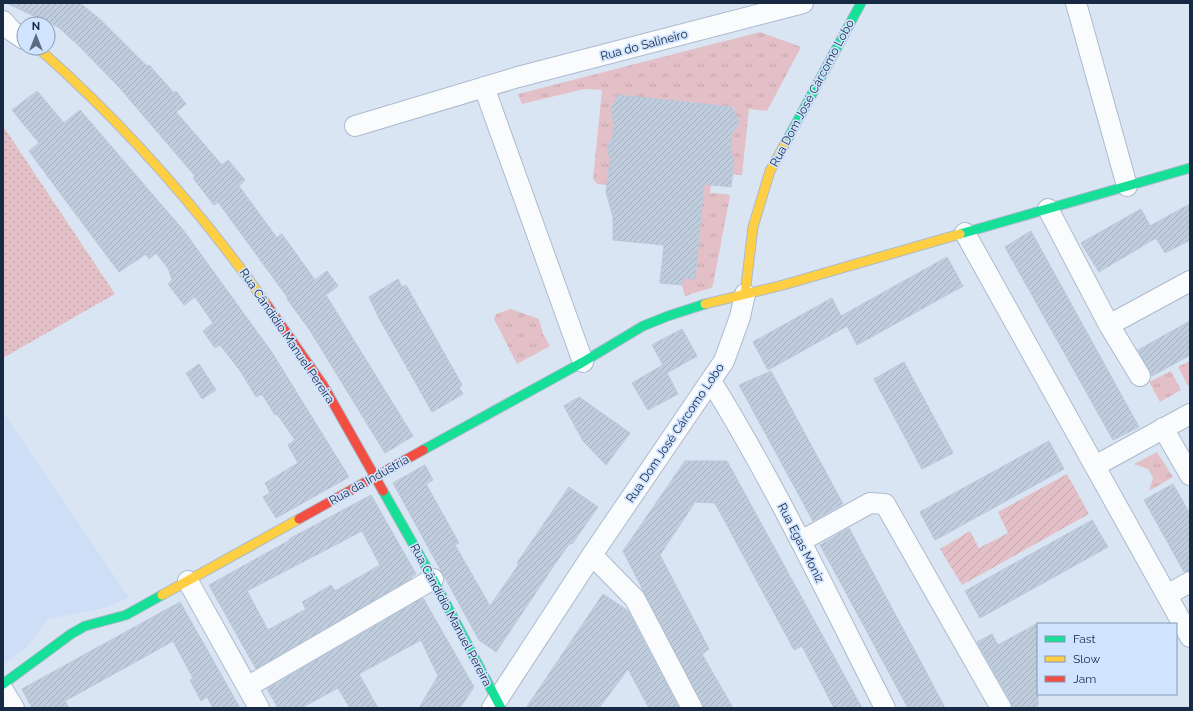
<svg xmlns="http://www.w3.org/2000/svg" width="1193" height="711" viewBox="0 0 1193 711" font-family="Raleway,sans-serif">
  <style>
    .built { fill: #cedef6 }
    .grass { fill: url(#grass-tufts) }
    .park { fill: url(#park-dots) }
    .garden { fill: url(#garden-furrows) }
    .building { fill: url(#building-hatch); stroke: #bac7db; fill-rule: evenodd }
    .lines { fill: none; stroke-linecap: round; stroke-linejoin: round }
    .street-casing { stroke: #acbacd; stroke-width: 22 }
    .fast-casing { stroke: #acbacd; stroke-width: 11 }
    .slow-casing { stroke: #acbacd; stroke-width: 11 }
    .jam-casing { stroke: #acbacd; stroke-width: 11 }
    .street { stroke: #f9fbfd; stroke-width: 20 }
    .fast { stroke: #16e098; stroke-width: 9 }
    .slow { stroke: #ffcf43; stroke-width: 9 }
    .jam { stroke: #f24e42; stroke-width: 9 }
    .labels { text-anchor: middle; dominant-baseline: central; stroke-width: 3.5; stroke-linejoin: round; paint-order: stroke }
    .street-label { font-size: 12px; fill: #172943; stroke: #d0e3ff }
  </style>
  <defs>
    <pattern id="grass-tufts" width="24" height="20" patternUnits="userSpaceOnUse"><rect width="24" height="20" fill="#e3c0c7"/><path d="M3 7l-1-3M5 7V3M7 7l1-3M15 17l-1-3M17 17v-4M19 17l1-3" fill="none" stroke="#c2a5ac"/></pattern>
    <pattern id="park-dots" width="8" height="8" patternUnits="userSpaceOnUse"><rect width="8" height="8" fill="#e3c0c7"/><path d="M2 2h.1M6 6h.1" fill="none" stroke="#c2a5ac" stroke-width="1.8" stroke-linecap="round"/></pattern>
    <pattern id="garden-furrows" width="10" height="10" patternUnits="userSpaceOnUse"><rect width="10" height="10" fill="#e3c0c7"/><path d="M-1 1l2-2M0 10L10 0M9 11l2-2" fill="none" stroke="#c2a5ac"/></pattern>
    <pattern id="building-hatch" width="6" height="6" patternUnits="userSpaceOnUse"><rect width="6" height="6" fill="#c0cddd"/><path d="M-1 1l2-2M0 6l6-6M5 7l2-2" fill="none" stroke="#a4b0bf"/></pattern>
  </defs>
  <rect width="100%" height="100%" fill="#dae5f4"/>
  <!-- built -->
  <path class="built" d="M3,412L129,598L101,609L48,619L26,648L3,665Z"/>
  <!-- grass -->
  <path class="grass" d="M760,32L801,47L767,111L749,109L742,175L728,174L734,162L733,154H730L734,107L617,95L616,104L613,103L611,109L612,115L615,116L612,141L608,143L607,151L611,154L630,187L597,184L593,179L602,90L584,89L522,104L518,94Z
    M704,184L711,185L710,193L727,194L730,196L713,285L711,288L685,296L682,285L683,278L695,279Z
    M511,309L539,319L543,334L550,346L517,364L494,319L496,314Z
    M1190,361V385L1188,386L1178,367Z
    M1171,371L1181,390L1160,402L1149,382Z
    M1157,452L1173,477L1149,491L1153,478L1148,469L1134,464Z"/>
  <!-- park -->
  <path class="park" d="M3,126L115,294L3,358Z"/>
  <!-- garden -->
  <path class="garden" d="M1067,474L1089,514L962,585L940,549L970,531L979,548L1008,533L998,512Z"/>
  <!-- building -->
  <path class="building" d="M6,3H80L102,21L147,66L149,65L174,93L176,91L186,104L176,112L222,165L228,160L245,180L239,186L277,238L282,234L315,280L327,271L338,286L326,295L413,436L385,453L309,329L287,299L288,298L218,202L214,205L193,178L195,176L118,86L78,45L58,27Z
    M37,91L64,123L80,110L184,231L271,351L349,477L276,518L263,497L270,493L265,483L298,463L288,445L295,440L277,414L275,415L262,394L256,397L241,372L220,345L215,348L203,331L213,323L195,297L184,305L168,284L172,280L168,268L156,253L149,259L146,254L119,272L54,185L29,151L39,143L12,110Z
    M618,95L732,107L738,119V125L732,132L731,144L730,149L734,160L731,187L704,184L695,279L683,278L682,285L660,283L664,245L613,240V217L606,192L610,159L607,147L612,137L614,124L611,109Z
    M1190,204V240L1165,253L1156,238L1099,272L1081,243L1141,209L1150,226Z
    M1031,231L1139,427L1113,440L1005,247Z
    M947,257L963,286L857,345L847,326L768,370L753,342L832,298L841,316Z
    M398,279L402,287L406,285L462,385L459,387L463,394L432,412L379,318L369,297Z
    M1190,321V355L1152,376L1138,350Z
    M682,329L697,356L667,373L678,394L648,410L632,383L663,365L652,345Z
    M904,362L953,453L922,469L874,379Z
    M199,364L216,390L202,399L186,373Z
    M771,371L843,504L813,521L739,385Z
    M579,397L630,433L606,465L583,441L564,406Z
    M1049,441L1064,469L935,540L920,512Z
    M685,461H727L862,708H834L802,646L794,650L715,503L695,502L660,555L709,649L702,654L733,708H703L623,551Z
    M425,465L433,480L426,484L459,543L455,545L490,606L519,564L517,563L569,487L598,507L572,544L570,543L557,561L496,652L479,640L393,483Z
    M1173,484L1190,514V571L1184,572L1144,500Z
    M371,495L416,574L411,577L412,578L256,669L209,585L290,540L289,539ZM362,531L380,565L335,591L331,585L302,602L306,609L268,630L247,591Z
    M1092,520L1108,547L980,618L965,591Z
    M849,528L925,670L945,708H908L837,576L820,545Z
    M603,594L628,611L679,708H649L628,669L599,708H526Z
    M423,598L474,687L460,708H419L438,676L421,640L359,674L378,708H350L338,688L301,708H278L267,689Z
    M180,602L240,708H213L207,697L201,701L190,680L193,678L173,641L65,701L69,708H32L22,689Z
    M1038,623V708H1012L1011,702L977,642L992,634L998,645Z"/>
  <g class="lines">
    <defs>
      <path id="street" d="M1076,3L1127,186
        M3,21L12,31L24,39
        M484,87L583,362
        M355,126L518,77L803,3
        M1048,209L1109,325L1140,376
        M965,233L1190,637
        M1109,325L1190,281
        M711,381C776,486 829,598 885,708
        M1163,428L1190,475
        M1095,466L1190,414
        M801,541L870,503L885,504L1001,708
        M592,555L635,599L692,708
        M188,581L259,708
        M1167,595L1190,582
        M247,687L433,579
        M3,690L14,708
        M492,708L592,555L724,361L740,317L745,294"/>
      <path id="fast" d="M785,144L861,3
        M960,234L1190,168
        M423,450L583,362L643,326L668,316L705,304
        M383,491L433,579L501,708
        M3,684L71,634L85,626L126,615L162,595"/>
      <path id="slow" d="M38,48C124,124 201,211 267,305
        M745,294L753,227L770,171L785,144
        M705,304L783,285L960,234
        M162,595L299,519"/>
      <path id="jam" d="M267,305L323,385L383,491
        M299,519L423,450"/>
    </defs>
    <!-- street casing -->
    <use href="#street" class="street-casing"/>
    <!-- fast casing -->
    <use href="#fast" class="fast-casing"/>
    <!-- slow casing -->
    <use href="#slow" class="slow-casing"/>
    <!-- jam casing -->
    <use href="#jam" class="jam-casing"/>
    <!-- street -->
    <use href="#street" class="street"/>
    <!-- fast -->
    <use href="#fast" class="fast"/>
    <!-- slow -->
    <use href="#slow" class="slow"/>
    <!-- jam -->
    <use href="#jam" class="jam"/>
  </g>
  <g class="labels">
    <!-- street labels -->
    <g class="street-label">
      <text transform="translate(644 45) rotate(-15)">Rua do Salineiro</text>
      <text transform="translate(812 93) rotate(-62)">Rua Dom José Cárcomo Lobo</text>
      <text transform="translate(287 336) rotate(56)">Rua Cândidio Manuel Pereira</text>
      <text transform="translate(675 433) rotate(-56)">Rua Dom José Cárcomo Lobo</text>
      <text transform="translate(369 480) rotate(-29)">Rua da Indústria</text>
      <text transform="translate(801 543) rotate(63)">Rua Egas Moniz</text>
      <text transform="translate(451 615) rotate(62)">Rua Cândidio Manuel Pereira</text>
    </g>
  </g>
  <!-- border -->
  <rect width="1193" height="711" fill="none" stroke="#172943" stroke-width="8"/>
  <!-- legend -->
  <rect x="1037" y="623" width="140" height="72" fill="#d0e3ff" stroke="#8699b4"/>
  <rect x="1045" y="636" width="20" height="6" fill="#16e098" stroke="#8699b4"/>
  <text x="1073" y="643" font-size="12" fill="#172943">Fast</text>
  <rect x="1045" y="656" width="20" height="6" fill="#ffcf43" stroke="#8699b4"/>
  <text x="1073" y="663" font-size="12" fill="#172943">Slow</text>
  <rect x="1045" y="676" width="20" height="6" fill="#f24e42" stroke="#8699b4"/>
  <text x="1073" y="683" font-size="12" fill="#172943">Jam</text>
  <!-- north arrow -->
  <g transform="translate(36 36)"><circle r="19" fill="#d0e3ff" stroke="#8699b4"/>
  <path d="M0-3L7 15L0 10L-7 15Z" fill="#5b6b81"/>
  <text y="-6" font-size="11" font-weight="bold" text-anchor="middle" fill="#172943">N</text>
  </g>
</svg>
